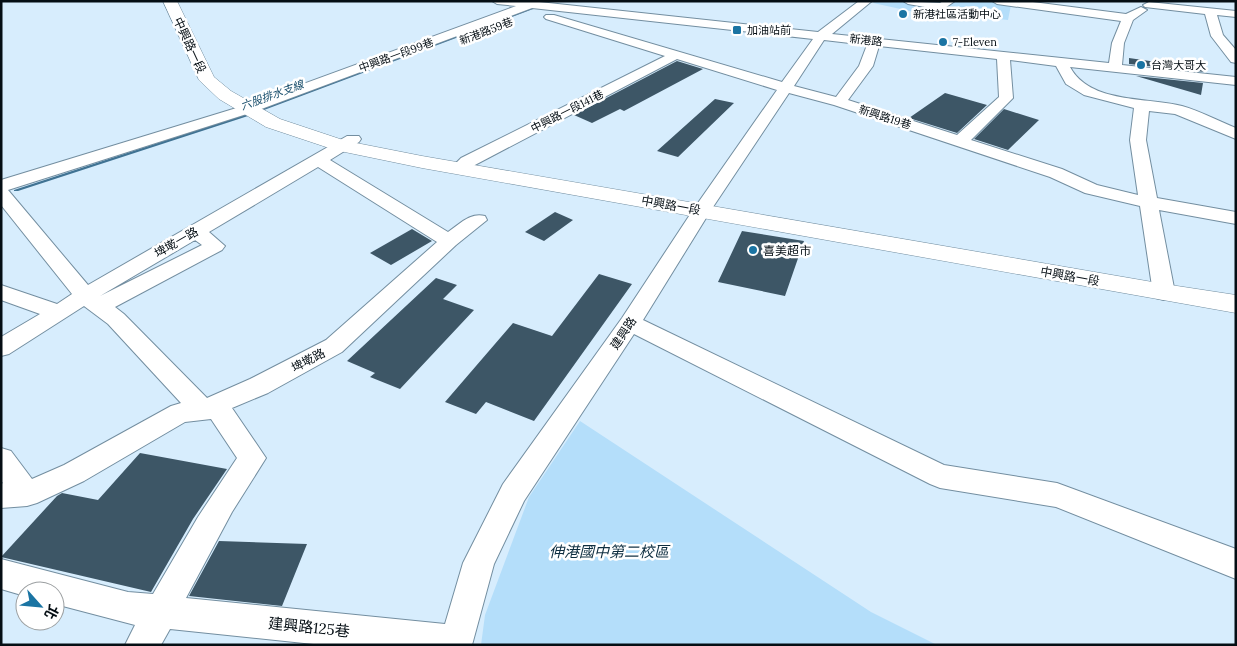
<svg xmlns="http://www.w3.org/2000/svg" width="1237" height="646" viewBox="0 0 1237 646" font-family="Lora,'Noto Sans TC',serif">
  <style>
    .green { fill: #b4defa }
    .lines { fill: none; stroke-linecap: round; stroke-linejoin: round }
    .stream { fill: #407393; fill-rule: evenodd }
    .building { fill: #3d5666 }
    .minor-casing { stroke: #738ea0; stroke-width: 2 }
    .major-casing { stroke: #738ea0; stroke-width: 1 }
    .minor { fill: #fff; fill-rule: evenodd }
    .major { fill: #fff; fill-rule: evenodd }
    .poi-dot { fill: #1a74a3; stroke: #fff; stroke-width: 2 }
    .labels { text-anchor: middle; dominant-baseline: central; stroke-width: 5; stroke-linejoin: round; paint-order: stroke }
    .far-poi-label { font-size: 11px; fill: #050e14; stroke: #fff; text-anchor: start }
    .far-street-label { font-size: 11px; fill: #050e14; stroke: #fff }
    .far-water-label { font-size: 11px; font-style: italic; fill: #174d6b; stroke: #fff }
    .street-label { font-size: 12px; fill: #050e14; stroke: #fff }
    .poi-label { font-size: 12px; fill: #050e14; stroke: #fff; text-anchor: start }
    .near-park-label { font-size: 15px; font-style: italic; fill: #0e2e40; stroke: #fff }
    .near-street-label { font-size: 15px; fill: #050e14; stroke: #fff }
  </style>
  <rect width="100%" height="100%" fill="#d7edfd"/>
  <!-- green -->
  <path class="green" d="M875,1H901L944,8L952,1H987L1011,5L1008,20L963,15L951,20L873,3Z
    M580,421L871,612L937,645H481L485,615L529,497Z"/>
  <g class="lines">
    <!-- stream -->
    <path class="stream" d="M530,8L533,9L248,116L18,191H14V190L246,114Z"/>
  </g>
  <!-- building -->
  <path class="building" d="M1129,58L1205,69V72L1129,64Z
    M677,61L703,69L624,111L620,109L592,123L574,115Z
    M1136,76L1203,83L1201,95Z
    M945,93L987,105L957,133L909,118Z
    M715,99L734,103L678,157L657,151Z
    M1004,109L1039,120L1008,150L974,139Z
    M555,212L573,220L544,241L525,232Z
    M412,229L432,241L391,265L370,253Z
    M742,231L804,241L785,296L718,282Z
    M599,274L632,284L534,421L486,402L476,414L445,402L513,323L552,336Z
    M436,278L457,285L443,299L474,310L400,389L370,377L375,373L347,361Z
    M140,453L227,469L193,519L151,592L1,557L57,496L62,493L98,500Z
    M219,541L307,544L282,606L189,596Z"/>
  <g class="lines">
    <defs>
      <path id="minor" d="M492,1H530L818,32L859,1H872L832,34L1109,63L1112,43L1121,21L997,4L992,1H1025L1126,14L1141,7L1147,10L1133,20L1124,43L1122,65L1236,77V85L1070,67C1090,104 1147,97 1182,106C1200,111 1218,121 1236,128V139L1175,114L1149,111L1146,140L1157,198L1236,212V224L1159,210L1175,293L1172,298L1164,300L1156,298L1153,293L1140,206L1085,193L1050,177L834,105L789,93L711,210L643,320L944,465L1057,483L1236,549V579L1056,507L940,488L930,484L634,334L524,501L494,564L472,645H323L170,629L161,645H125L135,625L55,604V591H25V596L1,589V559L128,592L153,594L198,517L237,458L211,419L185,422L84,481L37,503L27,506L1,508V484L3,483L1,481V448L11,451L32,479L64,465L171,406L181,403L108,324L84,306L9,354L1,356V337L40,314L1,300V285L57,304L72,294L1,205V180L243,106L516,6L497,4ZM532,8L813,39L782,82L554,15H546L544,17L546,19L665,56L461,158L450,169L453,173H465L473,166L677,59L777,90L693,210L622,318L503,484L463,563L445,624L186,598L232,512L266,458L232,408L268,393L342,352L456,245L487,220L485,216C470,212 460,224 448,232L330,160L359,142L361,139L359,136H347L88,285L8,190L253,112ZM824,40L867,45L859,66L836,97L794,86ZM879,46L997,59L999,97L957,135L848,100L873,66ZM1010,60L1056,66L1066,84L1084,95L1134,108L1130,140L1138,195L1097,185L1062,169L971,140L1013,98ZM318,167L437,242L326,340L250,379L207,398L124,314L115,307L222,250L225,246L209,232ZM195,240L202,245L100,296Z
        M903,1L940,3L943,1H955L942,10L908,4Z
        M1149,2L1236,11V17L1217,15L1223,35L1236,50V63L1231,62L1211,36L1205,14L1145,7L1143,5Z"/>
      <path id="major" d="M163,1H177L214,77L231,91L280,119L346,141L422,156L1164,284L1236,295V313L422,168L335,150L266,127L219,99L199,80Z"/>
    </defs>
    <!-- minor casing -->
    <use href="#minor" class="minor-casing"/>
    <!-- major casing -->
    <use href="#major" class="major-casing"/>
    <!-- minor -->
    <use href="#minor" class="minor"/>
    <!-- major -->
    <use href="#major" class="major"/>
  </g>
  <!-- markers -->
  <g class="poi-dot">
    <circle cx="903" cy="14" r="5"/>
    <rect x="732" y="25" width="10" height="10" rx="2.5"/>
    <circle cx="943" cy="42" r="5"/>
    <circle cx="1141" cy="65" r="5"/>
    <circle cx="753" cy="250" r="5"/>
  </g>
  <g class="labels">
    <!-- far-poi labels -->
    <g class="far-poi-label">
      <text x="913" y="14">新港社區活動中心</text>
      <text x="747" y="30">加油站前</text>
      <text x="953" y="42">7-Eleven</text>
      <text x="1151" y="65">台灣大哥大</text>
    </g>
    <!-- far-street labels -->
    <g class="far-street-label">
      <text transform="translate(486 31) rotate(-21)">新港路59巷</text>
      <text transform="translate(866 40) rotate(6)">新港路</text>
      <text transform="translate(396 55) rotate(-20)">中興路一段99巷</text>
      <text transform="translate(567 111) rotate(-27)">中興路一段141巷</text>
      <text transform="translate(885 117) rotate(18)">新興路19巷</text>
    </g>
    <!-- far-water labels -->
    <g class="far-water-label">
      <text transform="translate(272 95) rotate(-20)">六股排水支線</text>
    </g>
    <!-- street labels -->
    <g class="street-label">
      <text transform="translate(190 45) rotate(65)">中興路一段</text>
      <text transform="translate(671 205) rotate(10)">中興路一段</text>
      <text transform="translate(176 242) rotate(-30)">埤墘一路</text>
      <text transform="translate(1070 276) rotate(10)">中興路一段</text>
      <text transform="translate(623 333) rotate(-56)">建興路</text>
      <text transform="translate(308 360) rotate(-28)">埤墘路</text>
    </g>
    <!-- poi labels -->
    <g class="poi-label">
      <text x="763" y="250">喜美超市</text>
    </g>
    <!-- near-park labels -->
    <g class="near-park-label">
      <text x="609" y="551">伸港國中第二校區</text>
    </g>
    <!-- near-street labels -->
    <g class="near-street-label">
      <text transform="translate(309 627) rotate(6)">建興路125巷</text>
    </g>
  </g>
  <!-- border -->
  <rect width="1237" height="646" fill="none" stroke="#050e14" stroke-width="5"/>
  <!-- north arrow -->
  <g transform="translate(40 606) rotate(117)"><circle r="24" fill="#ffffff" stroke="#9b9fa1"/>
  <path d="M0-4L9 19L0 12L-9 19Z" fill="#1a74a3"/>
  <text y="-8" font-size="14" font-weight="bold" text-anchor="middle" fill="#050e14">北</text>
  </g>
</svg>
